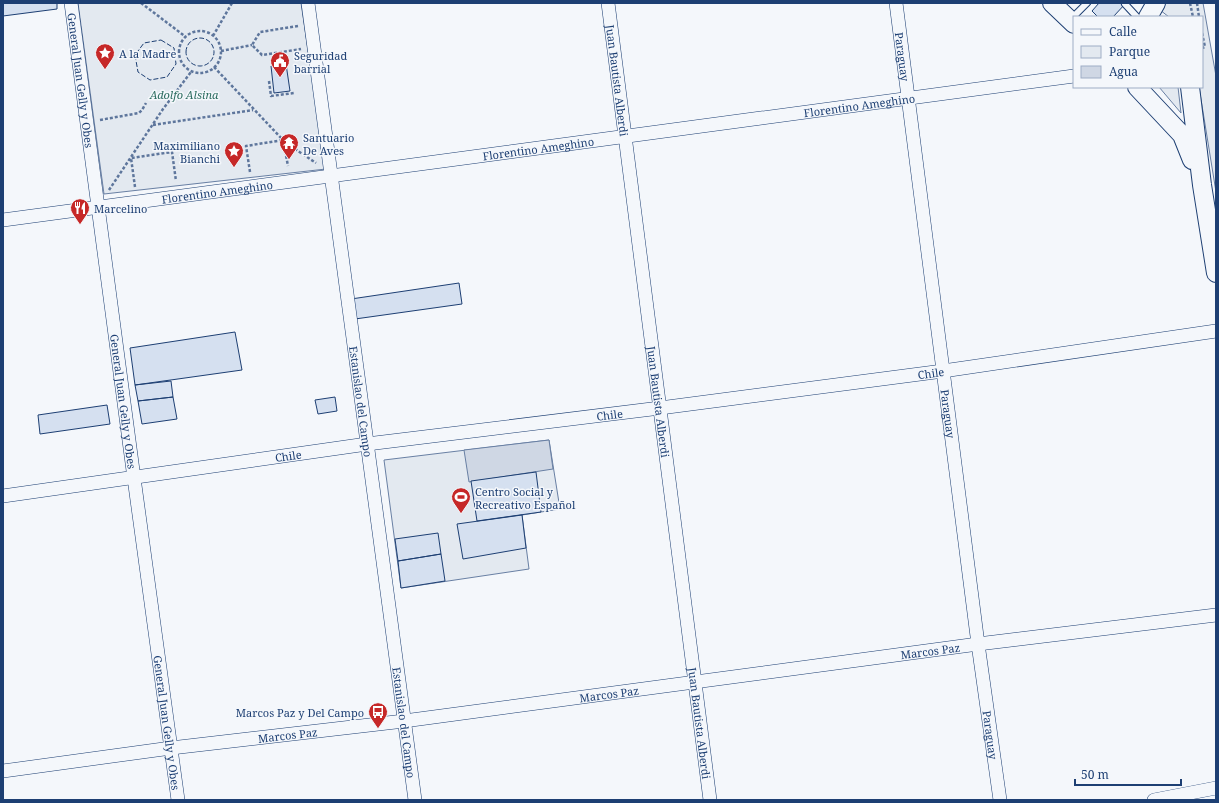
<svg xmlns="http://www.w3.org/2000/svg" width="1219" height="803" viewBox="0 0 1219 803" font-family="'Noto Serif',serif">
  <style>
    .green { fill: #e3e9f0; stroke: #687fa3 }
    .water { fill: #cfd7e4; stroke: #687fa3 }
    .building { fill: #d5e0f0; stroke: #1d3f73 }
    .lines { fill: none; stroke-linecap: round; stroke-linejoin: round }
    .lane-casing { stroke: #1d3f73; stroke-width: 8 }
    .street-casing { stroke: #1d3f73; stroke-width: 14 }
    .secondary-casing { stroke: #1d3f73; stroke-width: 20 }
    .path { stroke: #5e769c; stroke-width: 2.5; stroke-dasharray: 3 2; stroke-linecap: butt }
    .lane { stroke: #f4f7fb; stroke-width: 6 }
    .street { stroke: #f4f7fb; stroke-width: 13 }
    .secondary { stroke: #f4f7fb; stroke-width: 18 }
    .fence { stroke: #1d3f73; stroke-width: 1; stroke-dasharray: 5 2; stroke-linecap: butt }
    .labels { text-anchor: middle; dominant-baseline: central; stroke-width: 3; stroke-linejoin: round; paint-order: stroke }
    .poi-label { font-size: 11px; fill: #1d3f73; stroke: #f4f7fb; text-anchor: start }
    .street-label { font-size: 11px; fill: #1d3f73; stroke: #f4f7fb }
    .park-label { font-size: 11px; font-style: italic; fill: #2c6c60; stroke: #f4f7fb }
  </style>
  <rect width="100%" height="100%" fill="#f4f7fb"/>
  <!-- green -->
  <path class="green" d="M78,3H301L326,169L104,194Z
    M1161,3H1203L1216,76V192L1199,87H1202V17H1169L1160,10Z
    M1159,87H1178L1181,113Z
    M549,440L560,509L522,515L529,569L401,588L384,460Z"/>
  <!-- water -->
  <path class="water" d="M549,440L553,469L469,482L464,450Z"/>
  <!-- building -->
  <path class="building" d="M3,3H57V9L3,16Z
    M1099,3H1126L1113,17H1098L1092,11Z
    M286,64L290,91L274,93L271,66Z
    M459,283L462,304L355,319L351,299Z
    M235,332L242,370L135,385L130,348Z
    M171,381L173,397L138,401L135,385Z
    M173,397L177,419L142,424L138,401Z
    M335,397L337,411L318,414L315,400Z
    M107,405L110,424L40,434L38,415Z
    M536,472L541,512L477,521L471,481Z
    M522,515L526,548L463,559L457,524Z
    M438,533L441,554L398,561L395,539Z
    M441,554L445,581L401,588L398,561Z"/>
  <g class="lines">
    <defs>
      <path id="lane" d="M1125,4L1137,17
        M1071,19L1087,3"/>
      <g id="street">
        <path id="s1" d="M71,3L134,478L178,800"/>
        <path id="s2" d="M308,3L415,800"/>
        <path id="s3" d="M608,3L710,800"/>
        <path id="s4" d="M896,3L978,644L1000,800"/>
        <path id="s5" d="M3,220L1074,76"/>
        <path id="s6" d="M3,496L367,444L660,408L943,371L1216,331"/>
        <path id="s7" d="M3,771L171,748L404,721L978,644L1216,615"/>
        <path d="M1154,800L1216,788"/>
      </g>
      <path id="secondary" d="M1052,3L1074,24
        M1148,17L1156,3
        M1137,87L1182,135L1192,160
        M1190,87L1202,185L1216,273"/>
    </defs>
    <!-- lane casing -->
    <use href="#lane" class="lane-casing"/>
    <!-- street casing -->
    <use href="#street" class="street-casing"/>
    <!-- secondary casing -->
    <use href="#secondary" class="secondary-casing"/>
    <!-- path -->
    <path class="path" d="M141,3L186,37
      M1190,3L1193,17
      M1197,3L1199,17
      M298,26L260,32L252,45L262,55L301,49
      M179 52a21 21 0 1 1 42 0a21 21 0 1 1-42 0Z
      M1202,33L1205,47L1202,48
      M213,36L232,3
      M221,51L252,45
      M214,67L283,140L298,151L316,163
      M269,81L271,96L294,93
      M100,120L139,113L142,110L146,103
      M153,125L253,110
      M250,172L246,146L283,140L288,166
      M135,187L131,158L172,152L176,181
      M109,190L163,109L191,72"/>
    <!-- lane -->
    <use href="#lane" class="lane"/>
    <!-- street -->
    <use href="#street" class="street"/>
    <!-- secondary -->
    <use href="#secondary" class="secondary"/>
    <!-- fence -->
    <path class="fence" d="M186 52a14 14 0 1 1 28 0a14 14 0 1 1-28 0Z
      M161,40L174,48L176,64L167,77L150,80L138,72L135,55L144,43Z"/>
  </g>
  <!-- icons -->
  <defs>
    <symbol id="sight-pin" viewBox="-11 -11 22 30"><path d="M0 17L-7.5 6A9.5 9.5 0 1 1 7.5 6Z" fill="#c62828" stroke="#f4f7fb"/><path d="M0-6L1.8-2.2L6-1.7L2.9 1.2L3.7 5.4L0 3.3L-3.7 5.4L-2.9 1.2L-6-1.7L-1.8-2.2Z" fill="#fff"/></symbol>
    <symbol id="civic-pin" viewBox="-11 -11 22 30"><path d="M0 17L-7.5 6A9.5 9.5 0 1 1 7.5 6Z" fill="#c62828" stroke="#f4f7fb"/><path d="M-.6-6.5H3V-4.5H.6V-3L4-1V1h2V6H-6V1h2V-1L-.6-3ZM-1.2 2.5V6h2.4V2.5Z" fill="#fff"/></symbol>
    <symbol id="temple-pin" viewBox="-11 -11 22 30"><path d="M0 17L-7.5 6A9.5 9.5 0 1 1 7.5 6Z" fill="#c62828" stroke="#f4f7fb"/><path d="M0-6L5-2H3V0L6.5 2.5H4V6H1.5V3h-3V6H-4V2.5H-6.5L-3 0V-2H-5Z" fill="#fff"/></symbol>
    <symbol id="restaurant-pin" viewBox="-11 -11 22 30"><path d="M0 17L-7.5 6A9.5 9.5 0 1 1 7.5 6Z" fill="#c62828" stroke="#f4f7fb"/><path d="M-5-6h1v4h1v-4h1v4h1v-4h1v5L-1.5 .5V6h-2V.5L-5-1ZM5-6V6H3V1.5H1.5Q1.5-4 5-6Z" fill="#fff"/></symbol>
    <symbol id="stadium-pin" viewBox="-11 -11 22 30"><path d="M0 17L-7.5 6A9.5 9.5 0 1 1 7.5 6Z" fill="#c62828" stroke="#f4f7fb"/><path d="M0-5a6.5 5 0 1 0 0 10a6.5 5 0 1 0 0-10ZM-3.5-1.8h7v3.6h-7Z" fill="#fff"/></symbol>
    <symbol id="bus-pin" viewBox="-11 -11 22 30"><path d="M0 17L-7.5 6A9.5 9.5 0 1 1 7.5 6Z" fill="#c62828" stroke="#f4f7fb"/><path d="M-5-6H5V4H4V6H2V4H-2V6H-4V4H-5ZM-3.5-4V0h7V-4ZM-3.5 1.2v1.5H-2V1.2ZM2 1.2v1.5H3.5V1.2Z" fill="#fff"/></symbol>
  </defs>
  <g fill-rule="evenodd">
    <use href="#sight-pin" x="94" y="42" width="22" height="30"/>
    <use href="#civic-pin" x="269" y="50" width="22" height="30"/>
    <use href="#temple-pin" x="278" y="132" width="22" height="30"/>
    <use href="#sight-pin" x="223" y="140" width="22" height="30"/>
    <use href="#restaurant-pin" x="69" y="197" width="22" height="30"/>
    <use href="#stadium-pin" x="450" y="486" width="22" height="30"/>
    <use href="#bus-pin" x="367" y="701" width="22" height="30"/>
  </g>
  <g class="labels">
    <!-- poi labels -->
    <g class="poi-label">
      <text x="119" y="53">A la Madre</text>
      <text x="294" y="55">Seguridad<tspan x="294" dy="13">barrial</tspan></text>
      <text x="303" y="137">Santuario<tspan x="303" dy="13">De Aves</tspan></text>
      <text x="220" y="145" text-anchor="end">Maximiliano<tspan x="220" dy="13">Bianchi</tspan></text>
      <text x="94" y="208">Marcelino</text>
      <text x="475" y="491">Centro Social y<tspan x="475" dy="13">Recreativo Español</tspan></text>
      <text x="364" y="712" text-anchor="end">Marcos Paz y Del Campo</text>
    </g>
    <!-- street labels -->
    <g class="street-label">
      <text stroke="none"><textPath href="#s4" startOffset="54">Paraguay</textPath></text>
      <text stroke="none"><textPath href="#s1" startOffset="78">General Juan Gelly y Obes</textPath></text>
      <text stroke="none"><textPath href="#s3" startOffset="78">Juan Bautista Alberdi</textPath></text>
      <text stroke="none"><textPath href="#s5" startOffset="864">Florentino Ameghino</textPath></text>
      <text stroke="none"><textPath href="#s5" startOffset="540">Florentino Ameghino</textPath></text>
      <text stroke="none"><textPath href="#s5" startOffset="216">Florentino Ameghino</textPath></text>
      <text stroke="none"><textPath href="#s6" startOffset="936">Chile</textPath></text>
      <text stroke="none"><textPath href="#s2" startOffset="402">Estanislao del Campo</textPath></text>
      <text stroke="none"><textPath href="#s3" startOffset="402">Juan Bautista Alberdi</textPath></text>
      <text stroke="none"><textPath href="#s1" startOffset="402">General Juan Gelly y Obes</textPath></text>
      <text stroke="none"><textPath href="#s6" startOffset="612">Chile</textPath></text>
      <text stroke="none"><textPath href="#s4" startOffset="414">Paraguay</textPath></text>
      <text stroke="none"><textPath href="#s6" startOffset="288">Chile</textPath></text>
      <text stroke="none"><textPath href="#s7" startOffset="935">Marcos Paz</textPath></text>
      <text stroke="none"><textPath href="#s7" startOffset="611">Marcos Paz</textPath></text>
      <text stroke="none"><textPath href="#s1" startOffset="726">General Juan Gelly y Obes</textPath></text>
      <text stroke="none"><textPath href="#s2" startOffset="726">Estanislao del Campo</textPath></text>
      <text stroke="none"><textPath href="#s3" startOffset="726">Juan Bautista Alberdi</textPath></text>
      <text stroke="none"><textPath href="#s7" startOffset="287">Marcos Paz</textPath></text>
      <text stroke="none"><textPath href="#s4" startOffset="738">Paraguay</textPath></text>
    </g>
    <!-- park labels -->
    <g class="park-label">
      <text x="184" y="94">Adolfo Alsina</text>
    </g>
  </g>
  <!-- border -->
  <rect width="1219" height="803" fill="none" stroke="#1d3f73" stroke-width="8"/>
  <!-- legend -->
  <rect x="1073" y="16" width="130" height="72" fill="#f4f7fb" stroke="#9eadc5"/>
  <rect x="1081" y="29" width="20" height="6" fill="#f4f7fb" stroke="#9eadc5"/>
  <text x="1109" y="36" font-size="12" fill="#1d3f73">Calle</text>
  <rect x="1081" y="46" width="20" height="12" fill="#e3e9f0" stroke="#9eadc5"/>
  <text x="1109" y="56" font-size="12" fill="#1d3f73">Parque</text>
  <rect x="1081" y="66" width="20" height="12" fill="#cfd7e4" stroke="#9eadc5"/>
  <text x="1109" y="76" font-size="12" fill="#1d3f73">Agua</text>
  <!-- scale -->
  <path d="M1075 779v6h106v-6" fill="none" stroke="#1d3f73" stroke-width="2"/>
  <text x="1081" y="779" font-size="12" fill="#1d3f73" stroke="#f4f7fb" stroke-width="3" paint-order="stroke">50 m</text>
</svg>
